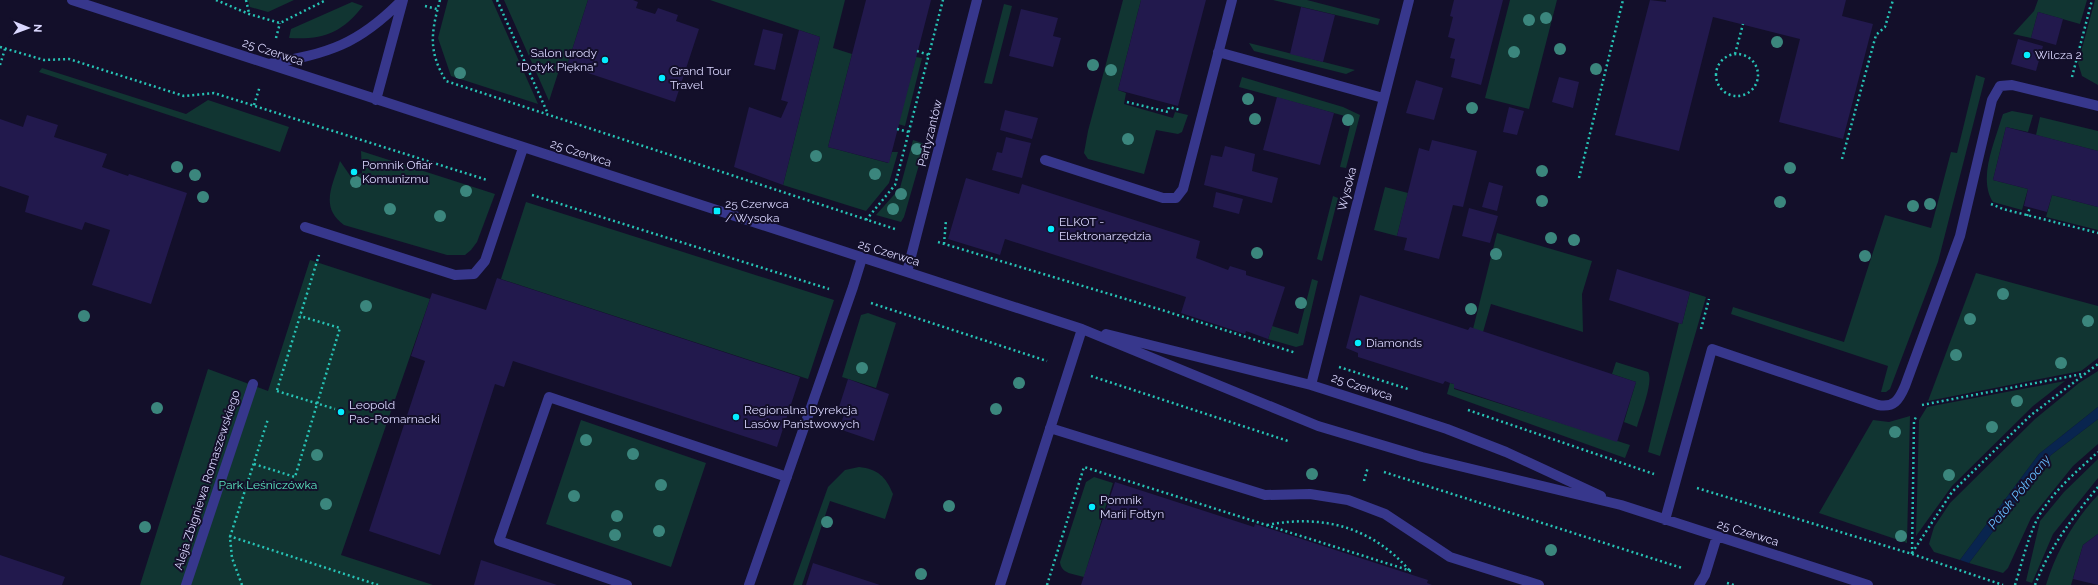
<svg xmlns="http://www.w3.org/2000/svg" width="2098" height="585" viewBox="0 0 2098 585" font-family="Raleway,sans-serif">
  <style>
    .green { fill: #113532 }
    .water { fill: #09254f }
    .building { fill: #22194d }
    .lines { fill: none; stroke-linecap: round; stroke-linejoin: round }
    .path { stroke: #27c3b5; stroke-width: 2.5; stroke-dasharray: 2 3; stroke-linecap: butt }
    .minor { stroke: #37378c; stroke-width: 10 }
    .tree { fill: #3b867d }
    .poi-dot { fill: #04edff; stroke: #130f2a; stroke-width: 1.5 }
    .labels { text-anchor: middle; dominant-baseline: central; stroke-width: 4; stroke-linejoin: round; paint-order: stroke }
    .street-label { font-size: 12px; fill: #dbd8ff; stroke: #130f2a }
    .poi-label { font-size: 12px; fill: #dbd8ff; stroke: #130f2a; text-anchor: start }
    .park-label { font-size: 12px; fill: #5be8c1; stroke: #130f2a }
    .water-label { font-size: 13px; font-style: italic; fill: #66bdff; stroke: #130f2a }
  </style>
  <rect width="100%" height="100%" fill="#130f2a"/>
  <!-- green -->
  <path class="green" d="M248,0H294L268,12L250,7Z
    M448,0H492L538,104L451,76L438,38Z
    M504,0H588L567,66L561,64L549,101Z
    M710,0H845L833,48L852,54L828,147L888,163L892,152H898L889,183L866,211L783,185L820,37Z
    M1123,0H1141L1118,90L1126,93L1124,104L1173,118L1175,112L1188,115L1182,132L1178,134L1156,130L1144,174L1088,159L1084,153L1088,131Z
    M1273,0H1307L1380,19L1378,25Z
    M1510,0H1557L1529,109L1485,98Z
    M2038,0H2087L2080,24L2038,12L2031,38L2013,34L2034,11Z
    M2095,0H2098V85L2082,76L2078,63Z
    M352,2L363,6C342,33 323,40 289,38L291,29Z
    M1004,4L1012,6L992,84L984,83Z
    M1249,43L1355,70L1346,74L1254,51Z
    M916,57L922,58L905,126L898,124Z
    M42,68L186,114L208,100L289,127L280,152L39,72Z
    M1976,75L1985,78L1938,262L1890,389L1886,392H1881L1888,366L1731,314L1733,307L1844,342L1885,215L1931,228L1951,152L1957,153Z
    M1242,77L1343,107L1360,115L1346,168L1340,167L1352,118L1239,87Z
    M2012,111L2033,115L2028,132L2006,127L1993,180L2028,189L2022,210L1993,202C1978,179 1994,144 2001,120L2003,114Z
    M2040,117L2098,131V151L2036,135Z
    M913,140L925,144L904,217L901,222L876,215L900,188Z
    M361,151L495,194L477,242L471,250L465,255H447L344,225C319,207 333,185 340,161L351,177L362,173Z
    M1385,187L1408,193L1397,236L1374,230Z
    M2052,195L2098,207V230L2046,217Z
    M1333,196L1338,198L1322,261L1317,259Z
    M526,202L834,300L808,379L501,279Z
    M1497,233L1592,261L1582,294L1583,332L1491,304L1483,332L1473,329Z
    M310,260L430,299L341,555L433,585H140L208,369L268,391Z
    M1976,273L2098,306V358L2081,371L1928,401Z
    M1312,279L1318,281L1303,345L1296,347L1268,339L1272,326L1298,334Z
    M1690,292L1706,297L1660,456L1648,452L1679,323L1682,324Z
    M868,313L896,323L876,388L842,377L861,315Z
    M1616,362L1648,372C1654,381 1640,416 1637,427L1624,422L1636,382L1612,374Z
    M2098,371V407L2039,454L1960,560L1934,552L1929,544L1934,527L1950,503L2035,419L2079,383Z
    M2065,381L2033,406L1952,486L1916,536L1919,420L1927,407Z
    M1450,383L1454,384V389L1630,445L1625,458L1447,394Z
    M1910,416L1907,543L1819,513L1873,420L1889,422Z
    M2098,419V444L2073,466L2031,518L2008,568L2003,573L1969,563L2051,455Z
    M581,420L706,463L671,567L546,524Z
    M2098,459V478L2053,534L2032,583L2026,581L2040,521L2064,492Z
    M859,467C878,469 886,477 893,494L885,519L830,501L802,585H793L828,487L845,470Z
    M1094,477L1113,483L1084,577C1074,574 1061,574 1060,562L1086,482Z
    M2098,495V534L2083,545L2071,585H2046C2056,552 2074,520 2098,495Z"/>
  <!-- water -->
  <path class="water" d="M2098,407V419L2051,455L1969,563L1960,560L2039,454Z"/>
  <!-- building -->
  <path class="building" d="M588,0H633L638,2L636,8L655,14L658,8L678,15L676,21L699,29L675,102L567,66Z
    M866,0H931L889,163L828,147Z
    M1141,0H1206L1178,106L1118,90Z
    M1454,0H1503L1481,85L1451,77L1455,59L1450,58L1455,39L1448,37L1453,17L1450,16Z
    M1650,0L1666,2V0H1846L1842,16L1873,24L1843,139L1779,122L1800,39L1713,17L1679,151L1615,135Z
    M1301,7L1335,15L1323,62L1290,54Z
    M1021,9L1058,18L1053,36L1061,38L1053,67L1009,56Z
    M2038,12L2063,19L2056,45L2031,38Z
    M763,29L783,34L775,70L754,65Z
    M799,30L820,37L783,185L734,167L749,107L781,118L788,102L781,100Z
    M2018,39L2043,46L2036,71L2011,64Z
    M1559,77L1579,82L1573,108L1552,102Z
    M1416,80L1443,88L1434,120L1406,113Z
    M1277,97L1334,113L1320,165L1263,150Z
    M1509,107L1524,111L1517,135L1503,132Z
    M1005,110L1038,118L1032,139L1000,130Z
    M27,115L58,125L54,137L107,154L102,167L128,176L129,174L187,193L151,304L92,285L110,230L85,222L82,230L25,212L29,196L0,186V119L23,127Z
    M2006,127L2098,151V207L2052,195L2047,212L2024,206L2028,189L1993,180Z
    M1006,137L1031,143L1022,178L992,170L997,152L1002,153Z
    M1432,140L1477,151L1463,207L1453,205L1439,259L1404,250L1407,238L1397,236L1419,148L1429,151Z
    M1225,146L1255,154L1252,171L1278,178L1272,203L1204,185L1211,155L1222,157Z
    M966,178L1019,194L1022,184L1200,241L1196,258L1228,270L1230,266L1246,271V275L1285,287L1268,339L1246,331L1245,334L1181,313L1186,297L1005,239L1000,255L948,239Z
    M1489,182L1503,186L1497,211L1482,207Z
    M1216,192L1243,199L1239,214L1213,207Z
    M1469,208L1498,216L1490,243L1462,236Z
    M1617,269L1690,292L1682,324L1609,300Z
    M497,278L800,377L777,447L513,361L504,387L495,384L440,555L369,531L425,361L411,356L432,293L486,310Z
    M1360,295L1468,330L1470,327L1636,382L1617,442L1454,388V384L1450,383L1445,381L1443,384L1358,357V353L1346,348Z
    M848,379L889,394L874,441L839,429L846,409L839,407Z
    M1115,482L1254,527L1255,524L1428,580L1427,583L1432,585H1081Z
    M2098,534V585L2073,579L2083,545Z
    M0,555L65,577L62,585H0Z
    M481,560L557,585H474Z
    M813,563L880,585H806Z"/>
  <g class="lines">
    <!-- path -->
    <path class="path" d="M216,0L249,14L280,23L326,0
      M246,0L249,13
      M440,0C431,33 428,51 446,81L895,229
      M497,0L548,114
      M425,6L437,9
      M276,38L280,23
      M0,47L44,60L69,59L184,96L214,93L487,180
      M917,51L929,55
      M1716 75a21 21 0 1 1 42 0a21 21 0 1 1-42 0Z
      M1735,54L1743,24
      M0,65L5,49
      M2072,77L2092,0
      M1127,102L1168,112L1169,107L1180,110
      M254,105L260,86
      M897,129L909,132
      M1842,159L1876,35L1885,27L1893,0
      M1579,178L1623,0
      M532,195L829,289
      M1991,204L2003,209L2098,233
      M2027,216L2030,207
      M866,220L895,185L943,0
      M938,242L1162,310L1296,353
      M944,244L946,220
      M871,303L1047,361
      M1701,329L1709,299
      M1339,367L1408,389
      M1091,376L1288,441
      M277,390L319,255
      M277,391L335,409
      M1922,405L2082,374
      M1468,410L1654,474
      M254,464L295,477L340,328L300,316
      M1384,472L1682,568
      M1364,481L1368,467
      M1697,488L1912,554L2003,585
      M1267,525C1323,514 1372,527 1410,571
      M229,536L378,585
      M1912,553L1952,492L2031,415L2098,364
      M1912,554L1914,421L1917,415
      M1727,583L1734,585
      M242,585L232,558L230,537L268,419
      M1047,585L1084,467L1411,571
      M2015,585C2021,566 2026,545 2034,526C2046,497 2075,473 2098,452
      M2035,585C2049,548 2073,517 2098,487"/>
    <!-- minor -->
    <path class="minor" d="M72,0L1082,329L1318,426L1422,457L1621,505L1868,585
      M1218,52L1383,98
      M269,64C329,53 358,45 402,0
      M376,100L403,0
      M1045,160L1163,198H1176L1183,189L1232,0
      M305,227L455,275L474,274L485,261L523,148
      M907,272L977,0
      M1106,334L1311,385L1392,411L1447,429L1506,452L1601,496
      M1311,385L1409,0
      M1050,428L1265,495L1310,494L1348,500L1385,514L1450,557L1539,585
      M1665,520L1712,349L1878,405C1894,408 1899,400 1905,386L1960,236L1992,100L2000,86L2012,85L2098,106
      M186,585L253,384
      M627,585L499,541L549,397L787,477
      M749,585L853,287L862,258
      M1000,585L1082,329
      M1699,585L1705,575L1717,536"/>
  </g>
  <!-- trees -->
  <g class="tree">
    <circle cx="1546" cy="18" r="6"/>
    <circle cx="1529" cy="20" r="6"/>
    <circle cx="1777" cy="42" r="6"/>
    <circle cx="1560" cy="49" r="6"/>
    <circle cx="1514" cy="52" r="6"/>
    <circle cx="1093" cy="65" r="6"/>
    <circle cx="1596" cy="69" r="6"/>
    <circle cx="1111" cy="70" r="6"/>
    <circle cx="460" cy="73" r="6"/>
    <circle cx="1248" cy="99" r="6"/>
    <circle cx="1472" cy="108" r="6"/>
    <circle cx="1255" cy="119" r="6"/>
    <circle cx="1348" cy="120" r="6"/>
    <circle cx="1128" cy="139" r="6"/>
    <circle cx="917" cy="149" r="6"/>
    <circle cx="816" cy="156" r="6"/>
    <circle cx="177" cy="167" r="6"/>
    <circle cx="1790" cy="168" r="6"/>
    <circle cx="1542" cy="171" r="6"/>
    <circle cx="875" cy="174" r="6"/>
    <circle cx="195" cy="175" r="6"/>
    <circle cx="356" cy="182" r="6"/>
    <circle cx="466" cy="191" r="6"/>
    <circle cx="901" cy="194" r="6"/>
    <circle cx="203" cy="197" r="6"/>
    <circle cx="1542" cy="201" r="6"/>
    <circle cx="1780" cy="202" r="6"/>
    <circle cx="1930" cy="204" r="6"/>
    <circle cx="1913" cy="206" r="6"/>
    <circle cx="390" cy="209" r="6"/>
    <circle cx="893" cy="209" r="6"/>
    <circle cx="440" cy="216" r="6"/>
    <circle cx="1551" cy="238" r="6"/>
    <circle cx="1574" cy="240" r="6"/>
    <circle cx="1257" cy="253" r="6"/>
    <circle cx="1496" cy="254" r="6"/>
    <circle cx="1865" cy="256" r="6"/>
    <circle cx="2003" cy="294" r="6"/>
    <circle cx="1301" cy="303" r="6"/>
    <circle cx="366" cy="306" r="6"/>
    <circle cx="1471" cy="309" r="6"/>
    <circle cx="84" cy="316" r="6"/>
    <circle cx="1970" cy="319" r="6"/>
    <circle cx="2088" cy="321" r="6"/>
    <circle cx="1956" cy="355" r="6"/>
    <circle cx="2061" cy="363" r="6"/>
    <circle cx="862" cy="368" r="6"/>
    <circle cx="1019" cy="383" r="6"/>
    <circle cx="2017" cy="401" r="6"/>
    <circle cx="157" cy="408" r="6"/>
    <circle cx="996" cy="409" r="6"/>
    <circle cx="1992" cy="427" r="6"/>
    <circle cx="1895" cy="432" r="6"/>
    <circle cx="586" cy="440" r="6"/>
    <circle cx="633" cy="454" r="6"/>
    <circle cx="317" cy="455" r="6"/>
    <circle cx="1312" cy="474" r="6"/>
    <circle cx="1949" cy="475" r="6"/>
    <circle cx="661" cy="485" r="6"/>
    <circle cx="574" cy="496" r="6"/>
    <circle cx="326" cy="504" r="6"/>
    <circle cx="949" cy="506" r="6"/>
    <circle cx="617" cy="516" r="6"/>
    <circle cx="827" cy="522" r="6"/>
    <circle cx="145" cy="527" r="6"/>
    <circle cx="659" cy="531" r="6"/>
    <circle cx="615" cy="535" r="6"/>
    <circle cx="1901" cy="536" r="6"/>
    <circle cx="1551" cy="550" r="6"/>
    <circle cx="921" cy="574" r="6"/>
  </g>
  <!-- markers -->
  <g class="poi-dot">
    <circle cx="2027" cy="55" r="4"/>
    <circle cx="605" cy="60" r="4"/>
    <circle cx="662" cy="78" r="4"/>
    <circle cx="354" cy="172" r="4"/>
    <rect x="713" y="207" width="8" height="8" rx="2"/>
    <circle cx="1051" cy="229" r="4"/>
    <circle cx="1358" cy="343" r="4"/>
    <circle cx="341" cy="412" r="4"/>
    <circle cx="736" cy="417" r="4"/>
    <circle cx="1092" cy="507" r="4"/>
  </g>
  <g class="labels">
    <!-- street labels -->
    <g class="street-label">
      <text transform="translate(273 52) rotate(18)">25 Czerwca</text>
      <text transform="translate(930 133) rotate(-76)">Partyzantów</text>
      <text transform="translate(581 153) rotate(18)">25 Czerwca</text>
      <text transform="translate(1347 189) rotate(-76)">Wysoka</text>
      <text transform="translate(889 253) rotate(17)">25 Czerwca</text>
      <text transform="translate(1362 387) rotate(18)">25 Czerwca</text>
      <text transform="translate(207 480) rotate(-72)">Aleja Zbigniewa Romaszewskiego</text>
      <text transform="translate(1748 533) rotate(17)">25 Czerwca</text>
    </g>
    <!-- poi labels -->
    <g class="poi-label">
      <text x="597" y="53" text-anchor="end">Salon urody<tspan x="597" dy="14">"Dotyk Piękna"</tspan></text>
      <text x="2035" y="55">Wilcza 2</text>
      <text x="670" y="71">Grand Tour<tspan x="670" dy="14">Travel</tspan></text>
      <text x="362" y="165">Pomnik Ofiar<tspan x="362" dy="14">Komunizmu</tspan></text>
      <text x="725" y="204">25 Czerwca<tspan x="725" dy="14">/ Wysoka</tspan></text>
      <text x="1059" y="222">ELKOT -<tspan x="1059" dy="14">Elektronarzędzia</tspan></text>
      <text x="1366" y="343">Diamonds</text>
      <text x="349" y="405">Leopold<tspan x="349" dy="14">Pac-Pomarnacki</tspan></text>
      <text x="744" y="410">Regionalna Dyrekcja<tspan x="744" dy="14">Lasów Państwowych</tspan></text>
      <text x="1100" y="500">Pomnik<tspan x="1100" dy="14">Marii Fołtyn</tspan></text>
    </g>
    <!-- park labels -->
    <g class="park-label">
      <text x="268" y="485">Park Leśniczówka</text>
    </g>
    <!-- water labels -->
    <g class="water-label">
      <text transform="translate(2019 492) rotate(-51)">Potok Północny</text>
    </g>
  </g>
  <!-- north arrow -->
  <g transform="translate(28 28) rotate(91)" stroke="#130f2a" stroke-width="3" paint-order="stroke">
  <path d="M0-3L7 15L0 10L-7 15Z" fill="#dbd8ff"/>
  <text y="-6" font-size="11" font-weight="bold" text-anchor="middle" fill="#dbd8ff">N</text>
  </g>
</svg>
